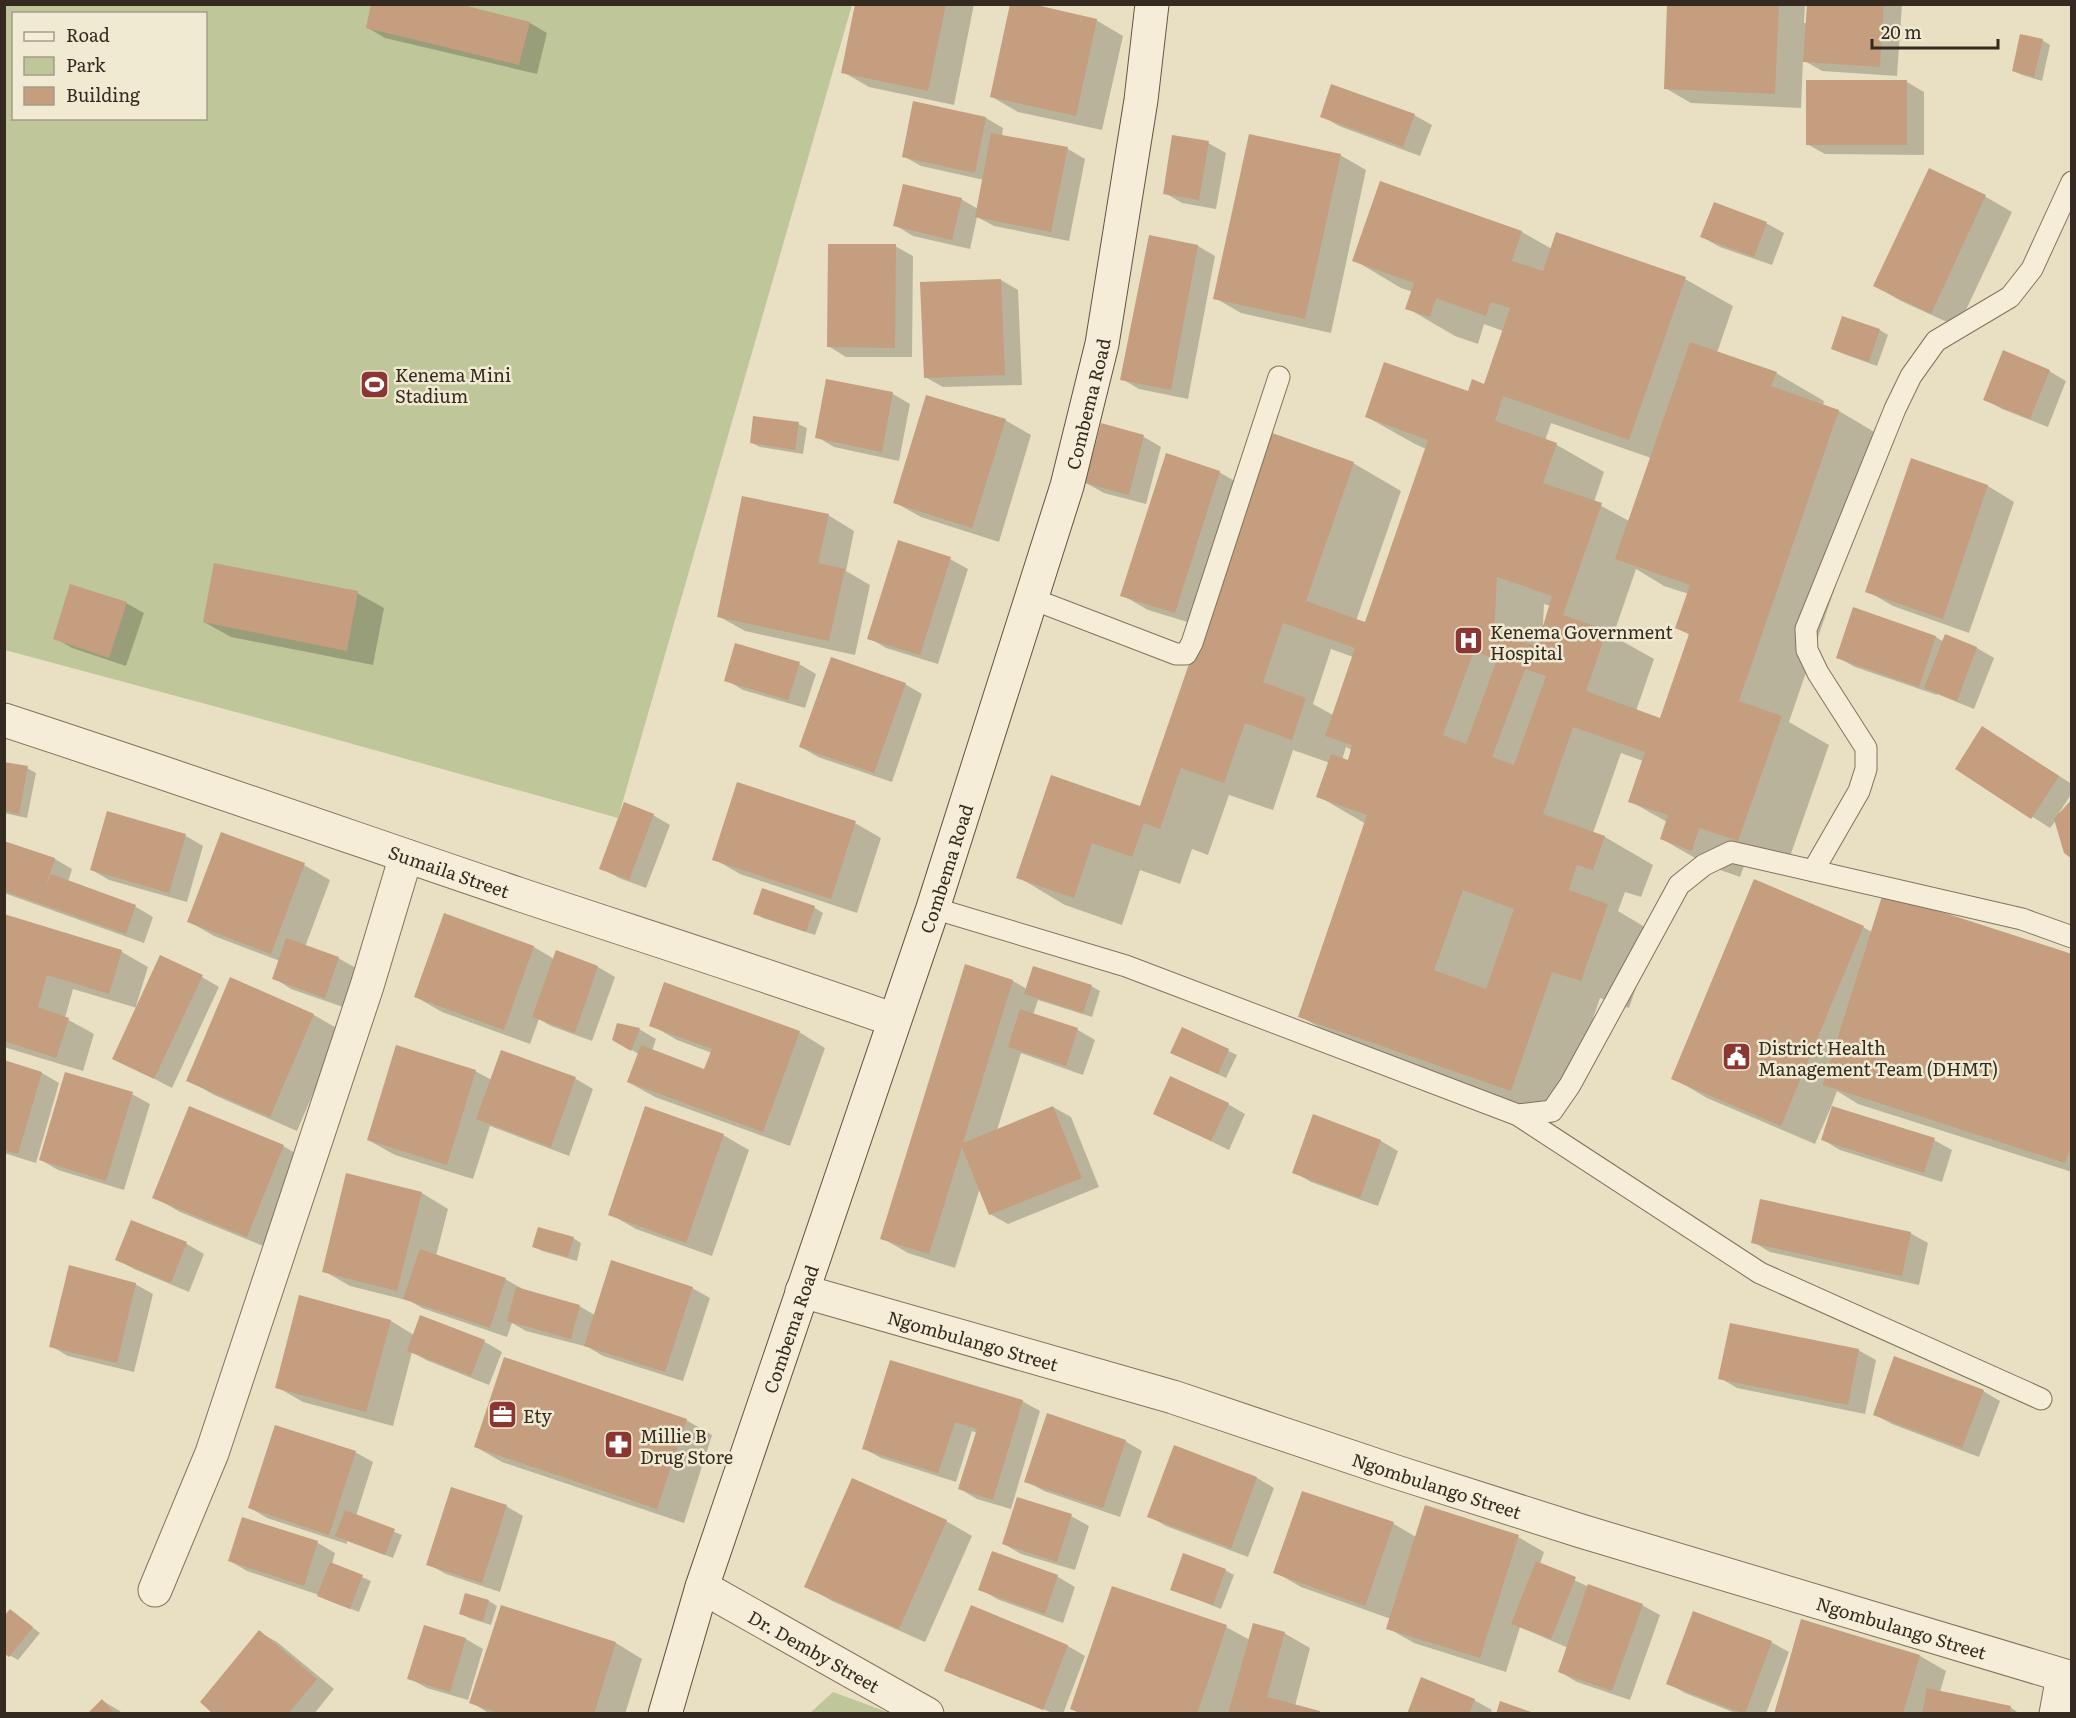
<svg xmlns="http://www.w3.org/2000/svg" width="2076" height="1718" viewBox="0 0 2076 1718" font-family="Literata,serif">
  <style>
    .green { fill: #bfc699; fill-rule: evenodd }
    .shadow { fill: #0003; fill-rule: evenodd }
    .building { fill: #c49e7e; fill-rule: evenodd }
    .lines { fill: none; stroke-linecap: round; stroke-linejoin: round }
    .lane-casing { stroke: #82725d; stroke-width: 23 }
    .street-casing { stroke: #82725d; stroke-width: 35 }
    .secondary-casing { stroke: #645340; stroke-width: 35 }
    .lane { stroke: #f5edd7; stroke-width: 21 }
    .street { stroke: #f5edd7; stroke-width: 33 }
    .secondary { stroke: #f5edd7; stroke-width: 33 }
    .labels { text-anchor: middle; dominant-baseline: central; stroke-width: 5; stroke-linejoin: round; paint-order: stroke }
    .poi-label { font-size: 18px; fill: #342a1f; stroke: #f1ead3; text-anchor: start }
    .street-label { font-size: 18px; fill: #342a1f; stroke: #f1ead3 }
  </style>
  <rect width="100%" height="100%" fill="#e9e0c4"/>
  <!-- green -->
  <path class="green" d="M4,5H852L618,818L306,731L5,650ZM14,14H206V118H14Z
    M833,1692L890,1713H810Z"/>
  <!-- shadow -->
  <path class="shadow" d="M857,4H974L954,105L869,87L843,72Z
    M1669,4H1805L1804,23H1807L1808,4H1902L1897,76L1822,71L1803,60L1801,108L1691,103L1665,88Z
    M1096,20L1123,36L1102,130L1018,112L992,97Z
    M530,23L547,33L537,74L385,38L368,28Z
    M2042,40L2050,45L2042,81L2022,75L2013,71Z
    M1907,82L1924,92V155L1825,154L1807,144Z
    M1414,115L1432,125L1420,156L1339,126L1322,116Z
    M986,118L1003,128L1002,136L1068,149L1085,159L1069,241L994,226L977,217L970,249L913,236L895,225L961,199L978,209L984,180L921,166L903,156Z
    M1208,143L1226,153L1216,209L1182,203L1165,193Z
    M1340,155L1366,170L1331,333L1241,313L1215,298Z
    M1929,170L1986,197L2012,212L1958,327L1901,301L1875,286Z
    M1381,183L1522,232L1552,249L1685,279L1733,306L1717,353L1776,373L1824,401L1823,406L1839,411L1886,439L1789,722L1829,745L1786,868L1748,855L1740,877L1709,866L1662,839L1667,822L1630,801L1643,761L1621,753L1593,833L1605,837L1653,865L1641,897L1625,892L1618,911L1655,933L1629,1008L1600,998L1559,1118L1347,1044L1300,1016L1366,824L1318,796L1330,763L1293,750L1273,810L1229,795L1208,855L1192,849L1180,884L1140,870L1122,925L1065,905L1018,877L1141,808L1204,627L1148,610L1122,595L1219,472L1245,487L1353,463L1401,491L1356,621L1365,624L1426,449L1415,444L1367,417L1469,393L1485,385L1503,331L1484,324L1478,344L1455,336L1407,308L1413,292L1401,288L1354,260ZM1551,423L1651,458L1629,521L1594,502L1604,472L1557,445L1545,441ZM1636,569L1664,586L1689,594L1677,627L1690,635L1661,719L1636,711L1654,659L1613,636ZM1544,604L1551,606L1544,626L1543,625ZM1331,649L1353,657L1333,715L1313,704ZM1346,747L1352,750L1348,762L1342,760Z
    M1766,223L1784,233L1772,265L1720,247L1702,237Z
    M1150,237L1198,246L1215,256L1188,399L1139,389L1122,379Z
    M895,246L913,256L912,357H846L828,346Z
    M1001,280L1018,290L1022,385L943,387L925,377Z
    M1880,330L1888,335L1877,366L1841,353L1832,349Z
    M2049,371L2066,381L2048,427L2002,409L1985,399Z
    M893,394L910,404L899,461L834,447L817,437Z
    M1005,420L1031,435L999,542L921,517L894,502Z
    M798,424L807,428L803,454L760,447L752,443Z
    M1102,425L1144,437L1161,447L1146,504L1104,493L1086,483Z
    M1912,460L1988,486L2014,502L1969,633L1893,606L1867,591Z
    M828,515L854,531L846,571L870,585L855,655L745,631L718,616Z
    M950,559L968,569L938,664L886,648L869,638Z
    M357,593L384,608L373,665L231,637L204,622Z
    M126,603L144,613L126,666L72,648L55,638Z
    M1854,609L1936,637L1944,642L1946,636L1977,648L1994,658L1974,709L1937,694V695L1855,667L1837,657Z
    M799,664L816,674L805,708L743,690L726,680Z
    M905,684L922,694L892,782L818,757L801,747Z
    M1983,728L2072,784V793L2059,813L2061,814L2050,828L1957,768Z
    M4,764L27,768L36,773L27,818L4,813Z
    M653,815L670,825L646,888L619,878L601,868Z
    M855,823L881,838L857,913L740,874L714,859Z
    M186,836L203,846L187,902L109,880L92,870Z
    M5,842L55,859L72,869L68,882L136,907L153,917L144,943L4,893Z
    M304,865L330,880L305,947L338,958L356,968L343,1007L291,989L274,978L280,961L214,936L188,921Z
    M762,890L815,908L823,913L815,935L763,918L755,913Z
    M4,915L122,952L148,967L136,1006H138L202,977L219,987L172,1088L114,1058L137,1008L73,989L65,1018L94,1034L83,1071L4,1047Z
    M445,915L534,947L554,959L598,967L615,977L592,1041L551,1026L539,1019L530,1044L442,1012L416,997Z
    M1863,927L1872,932L2072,955V1172L1858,1104L1837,1091L1831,1107L1934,1140L1952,1150L1942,1182L1840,1150L1823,1140L1833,1108L1831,1107L1815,1144L1707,1098L1673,1078Z
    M966,966L1013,981L1027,989L1091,986L1100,991L1092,1017L1038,1000L1033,1015L1078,1030L1095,1040L1083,1075L1021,1053L997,1130L1053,1107L1071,1117L1099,1187L1008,1224L990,1214L980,1188L955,1268L908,1253L882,1238Z
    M314,1015L340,1030L297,1131L214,1095L188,1080Z
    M651,1025L799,1032L825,1048L790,1146L655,1097L628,1082L639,1054L614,1040L639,1029L656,1039L652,1051L705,1071L712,1053L677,1040Z
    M1182,1029L1237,1055L1226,1078L1180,1057Z
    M502,1051L576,1079L593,1089L569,1156L490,1126L473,1179L395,1155L368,1140L475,1071L492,1080Z
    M4,1062L42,1073L59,1083L36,1163L4,1153Z
    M132,1094L150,1104L124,1190L58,1170L41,1160Z
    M1228,1104L1245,1114L1229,1150L1155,1114Z
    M1314,1116L1381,1141L1398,1151L1378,1206L1311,1182L1294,1172Z
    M723,1135L749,1150L712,1256L636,1229L610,1214Z
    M283,1146L309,1161L273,1250L180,1212L154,1197Z
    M422,1193L448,1209L436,1256L505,1279L523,1289L579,1306L595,1315L692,1288L710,1298L683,1381L603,1356L588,1347L526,1331L512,1323L507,1337L422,1308L410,1301L350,1286L324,1271Z
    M132,1222L187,1244L204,1254L189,1292L134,1269L117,1259Z
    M1910,1233L1928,1243L1919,1285L1770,1252L1753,1242Z
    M573,1238L581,1243L577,1261L542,1251L534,1247Z
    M135,1284L153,1294L134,1372L68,1356L51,1346Z
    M300,1297L391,1321L414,1335L421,1317L485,1342L502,1352L489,1385L426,1360L412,1352L393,1426L303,1402L277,1387Z
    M1858,1350L1876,1360L1865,1414L1737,1388L1720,1378Z
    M1983,1391L2000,1401L1979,1457L1892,1424L1874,1414Z
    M1022,1401L1040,1411L1011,1509L977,1499L960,1489L977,1433L972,1431L956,1482L881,1458L863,1448Z
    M686,1420L712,1435L684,1523L502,1462L476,1447Z
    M1125,1441L1142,1451L1120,1517L1044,1491L1026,1481Z
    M1175,1447L1257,1478L1274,1488L1248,1557L1166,1526L1149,1516Z
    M355,1452L373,1462L356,1516L402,1535L393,1558L347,1541V1544L267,1518L250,1508Z
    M1303,1493L1394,1524L1416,1537H1518L1544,1552L1540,1564L1589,1587L1642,1605L1660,1615L1630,1700L1577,1682L1560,1672L1568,1648L1520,1627L1506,1672L1414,1643L1388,1628L1391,1619L1301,1587L1275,1572Z
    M506,1506L523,1516L500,1592L446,1574L428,1564Z
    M1071,1516L1089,1526L1075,1570L1021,1554L1004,1544Z
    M243,1519L318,1543L335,1553L332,1564L371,1581L359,1612L327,1600L319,1595L247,1571L230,1561Z
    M946,1521L972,1536L925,1642L832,1601L806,1586Z
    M993,1553L1058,1577L1075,1587L1063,1623L997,1599L980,1589Z
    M1225,1570L1234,1575L1221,1609L1171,1589Z
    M489,1601L497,1606L491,1625L469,1618L461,1614Z
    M502,1607L616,1643L642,1659L625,1714H490L471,1702Z
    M971,1607L1068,1646L1085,1656L1063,1714H1050V1712L962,1676V1679L946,1670Z
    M11,1611L40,1633L18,1660L9,1655Z
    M1802,1621L1920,1656L1946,1671L1940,1692L2010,1707L2020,1714H1775Z
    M1226,1627L1250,1640L1284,1633L1310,1648L1295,1706L1322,1714H1080L1071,1708Z
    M259,1632L277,1642L334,1689L314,1714H216Z
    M466,1639L483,1649L468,1700L427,1688L409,1678Z
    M1771,1642L1789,1652L1766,1714H1738L1685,1693L1668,1683Z
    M1474,1700L1492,1710L1490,1714H1408Z
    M103,1701L120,1711L122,1714H89Z"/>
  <!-- building -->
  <path class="building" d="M371,4H459L530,22L519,65L366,28Z
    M855,4H946L928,91L841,73Z
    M1010,4H1032L1097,19L1076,116L990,97Z
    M1667,4H1779L1775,94L1664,89Z
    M1807,4H1884L1880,67L1803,62Z
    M2020,34L2043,39L2034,77L2012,71Z
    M1806,80H1907V145H1806Z
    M1331,84L1415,114L1403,147L1320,117Z
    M913,101L986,117L975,173L902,157Z
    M991,133L1068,147L1051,232L975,217Z
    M1249,134L1341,154L1305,319L1213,299Z
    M1172,135L1209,141L1199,200L1163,194Z
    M1929,168L1986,195L1931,314L1873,286Z
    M1380,181L1522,231L1512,261L1543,271L1556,232L1686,277L1629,440L1503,396L1495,421L1557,443L1543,483L1602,503L1563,615L1607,630L1586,691L1660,718L1689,634L1675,628L1690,585L1615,559L1690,342L1777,372L1771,386L1839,410L1739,701L1782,716L1738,841L1699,828L1692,851L1660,839L1668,815L1628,802L1645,752L1573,727L1543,814L1605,836L1593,870L1577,865L1569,890L1608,904L1581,981L1552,972L1511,1091L1298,1017L1367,815L1316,797L1331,754L1348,760L1352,745L1325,736L1355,648L1283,623L1263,682L1306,698L1292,740L1245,723L1224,783L1181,768L1160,829L1144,823L1132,857L1092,843L1074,898L1016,878L1051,775L1140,806L1269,432L1354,462L1306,601L1365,622L1428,440L1365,417L1384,362L1468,391L1472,379L1484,384L1510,308L1491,302L1486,316L1436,298L1430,317L1405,309L1414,283L1352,261ZM1497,577L1552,596L1537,646L1494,633ZM1474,651L1497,660L1466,744L1443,735ZM1525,669L1546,676L1514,765L1492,757ZM1463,890L1514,909L1486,989L1434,970Z
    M903,184L962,198L952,240L893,226Z
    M1714,202L1767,222L1754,257L1700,237Z
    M1149,235L1198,245L1171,390L1120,380Z
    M828,244H896L895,348L827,347Z
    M1001,279L1005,375L924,378L920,282Z
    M1842,316L1880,329L1869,362L1831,349Z
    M2003,350L2050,370L2030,419L1983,400Z
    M826,379L893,392L882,452L815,438Z
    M926,395L1006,419L972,528L893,503Z
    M753,416L799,422L795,450L750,443Z
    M1101,423L1144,435L1129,495L1085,483Z
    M1166,453L1220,471L1175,613L1120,596Z
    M1911,458L1988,485L1943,619L1865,592Z
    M742,496L829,514L818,563L845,569L829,641L717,617Z
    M898,540L951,557L920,655L867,639Z
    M214,563L358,591L347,651L203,622Z
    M70,584L127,602L109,658L53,639Z
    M1853,607L1936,636L1919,687L1836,658Z
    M1945,634L1977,647L1957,701L1924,688Z
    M735,643L800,662L788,700L724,681Z
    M831,657L906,683L874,773L799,747Z
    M1982,726L2059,776L2031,819L1955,769Z
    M4,762L28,766L19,814L4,811Z
    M737,782L856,821L831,899L712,860Z
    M2072,799V859L2064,853L2054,819Z
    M624,802L654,814L629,880L599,869Z
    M107,811L186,834L169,893L90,870Z
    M221,832L305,863L271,954L187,922Z
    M4,841L55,858L45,888L51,874L136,905L126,934L4,891Z
    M1754,879L1864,926L1781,1126L1671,1079Z
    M762,888L815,906L806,932L753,914Z
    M1883,893L2072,954V1144L2065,1163L1823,1085Z
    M444,913L534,946L504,1030L414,997Z
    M4,914L122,950L109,994L47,975L38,1007L69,1018L56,1058L4,1041Z
    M286,938L339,957L325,998L272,979Z
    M556,950L598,966L575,1033L532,1017Z
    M160,955L203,975L154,1079L112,1059Z
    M965,964L1013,980L963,1143L1053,1106L1082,1178L989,1215L962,1147L929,1254L880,1239Z
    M1033,966L1092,985L1083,1013L1024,994Z
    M230,977L314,1014L270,1117L186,1081Z
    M664,982L800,1031L763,1132L627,1082L641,1045L704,1069L712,1049L649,1026Z
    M1020,1009L1078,1028L1066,1066L1008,1047Z
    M617,1023L640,1028L631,1051L612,1040Z
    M1182,1027L1229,1049L1218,1074L1170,1053Z
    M396,1045L476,1070L447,1165L367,1140Z
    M501,1050L576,1077L551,1147L476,1119Z
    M4,1060L42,1072L18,1154L4,1150Z
    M65,1072L133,1092L106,1181L39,1160Z
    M1170,1076L1229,1103L1211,1141L1153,1114Z
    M189,1106L284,1145L247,1237L152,1198Z
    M645,1106L724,1134L686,1243L608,1215Z
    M1832,1106L1935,1138L1924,1173L1821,1140Z
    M1313,1114L1381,1140L1360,1198L1292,1173Z
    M346,1173L422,1192L397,1291L322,1272Z
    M1760,1199L1911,1232L1902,1276L1751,1243Z
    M131,1220L187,1242L171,1283L115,1260Z
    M538,1227L574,1237L568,1257L532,1247Z
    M420,1249L506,1278L490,1328L403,1299Z
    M611,1260L693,1287L665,1372L584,1346Z
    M69,1265L136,1283L117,1363L49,1347Z
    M516,1287L580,1305L571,1339L507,1321Z
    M299,1295L391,1320L366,1412L275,1388Z
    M420,1315L485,1340L471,1376L407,1351Z
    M1730,1323L1859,1349L1848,1405L1718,1379Z
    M1894,1356L1984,1390L1962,1448L1873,1415Z
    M504,1357L687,1419L657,1509L474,1447Z
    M890,1360L1023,1400L993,1500L958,1489L977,1429L955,1422L938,1473L862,1449Z
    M1047,1413L1126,1440L1103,1508L1024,1482Z
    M275,1425L356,1451L329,1535L248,1508Z
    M1174,1445L1257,1477L1231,1548L1147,1517Z
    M852,1478L947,1520L899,1629L804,1587Z
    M451,1487L507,1505L482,1583L426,1565Z
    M1302,1491L1394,1522L1365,1606L1273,1573Z
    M1017,1497L1072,1514L1057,1562L1002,1544Z
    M1425,1505L1519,1535L1480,1658L1386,1629Z
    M345,1510L395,1529L385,1555L335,1536Z
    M242,1517L318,1541L304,1586L228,1561Z
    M992,1551L1058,1575L1045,1614L978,1590Z
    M1183,1553L1226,1569L1213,1605L1170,1590Z
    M1536,1561L1576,1577L1551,1639L1511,1624Z
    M330,1562L363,1575L350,1609L317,1596Z
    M1588,1584L1643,1604L1612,1691L1558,1672Z
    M1112,1586L1227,1625L1197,1714H1083L1070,1709Z
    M465,1593L489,1600L483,1621L459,1614Z
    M501,1605L616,1642L594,1714H501L469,1703Z
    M971,1605L1068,1645L1043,1710L944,1671Z
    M10,1609L33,1627L9,1657L4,1653V1616Z
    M1693,1611L1772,1641L1745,1714L1666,1684Z
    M1801,1619L1920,1655L1903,1714H1774Z
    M1253,1623L1285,1632L1267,1697L1320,1711V1714H1228Z
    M424,1625L466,1638L450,1692L407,1679Z
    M259,1630L317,1679L288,1714H213L200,1702Z
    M1421,1677L1475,1699L1469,1714H1407Z
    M1927,1688L2011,1706L2009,1714H1922Z
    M102,1699L115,1714H87Z
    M1500,1701L1534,1713V1714H1496Z"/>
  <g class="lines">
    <defs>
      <path id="lane" d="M1030,598L1176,654H1186L1192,643L1279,377
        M1813,871L1859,791L1866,769V748L1818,673L1807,650L1806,629L1895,409L1911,376L1936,341L2010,297L2032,269L2072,182
        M933,908L1126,966L1518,1115L1760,1273L2041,1399
        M1518,1115L1552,1111L1570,1085L1679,885L1704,865L1731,852L2022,919L2072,937"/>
      <g id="street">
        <path id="s1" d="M4,720C176,776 347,836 518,894C644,936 770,976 894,1020"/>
        <path id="s2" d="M802,1291L1173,1397L1393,1471L1581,1531L2072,1678"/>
        <path id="s3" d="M702,1587L927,1714"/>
        <path d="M155,1590L212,1453L367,986L406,856"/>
        <path d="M2056,1714L2063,1676"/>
      </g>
      <g id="secondary">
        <path id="s4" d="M665,1714L702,1587L933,908L1067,486L1102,344L1141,100L1152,4"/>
      </g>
    </defs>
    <!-- lane casing -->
    <use href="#lane" class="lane-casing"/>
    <!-- street casing -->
    <use href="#street" class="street-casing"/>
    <!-- secondary casing -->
    <use href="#secondary" class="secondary-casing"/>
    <!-- lane -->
    <use href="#lane" class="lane"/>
    <!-- street -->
    <use href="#street" class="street"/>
    <!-- secondary -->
    <use href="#secondary" class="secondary"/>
  </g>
  <!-- icons -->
  <defs>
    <symbol id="stadium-square" viewBox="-11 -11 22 22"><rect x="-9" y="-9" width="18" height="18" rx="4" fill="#8b3633" stroke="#f1ead3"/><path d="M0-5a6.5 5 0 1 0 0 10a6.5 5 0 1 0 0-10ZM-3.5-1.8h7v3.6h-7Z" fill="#fff"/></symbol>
    <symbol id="hospital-square" viewBox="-11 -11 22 22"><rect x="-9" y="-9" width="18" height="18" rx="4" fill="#8b3633" stroke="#f1ead3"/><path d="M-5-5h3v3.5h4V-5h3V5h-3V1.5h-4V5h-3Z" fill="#fff"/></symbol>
    <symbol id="civic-square" viewBox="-11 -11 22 22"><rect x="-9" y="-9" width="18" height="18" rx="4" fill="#8b3633" stroke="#f1ead3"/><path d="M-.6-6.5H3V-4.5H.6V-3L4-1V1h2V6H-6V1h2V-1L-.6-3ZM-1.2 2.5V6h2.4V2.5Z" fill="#fff"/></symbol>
    <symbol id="office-square" viewBox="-11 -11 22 22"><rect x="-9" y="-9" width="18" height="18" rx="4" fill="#8b3633" stroke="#f1ead3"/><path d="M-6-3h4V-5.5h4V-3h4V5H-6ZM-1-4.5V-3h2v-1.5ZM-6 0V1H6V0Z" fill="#fff"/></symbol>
    <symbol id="pharmacy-square" viewBox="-11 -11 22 22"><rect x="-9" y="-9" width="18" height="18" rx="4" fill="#8b3633" stroke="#f1ead3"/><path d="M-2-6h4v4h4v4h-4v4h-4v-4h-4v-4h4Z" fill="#fff"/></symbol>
  </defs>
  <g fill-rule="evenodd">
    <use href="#stadium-square" x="358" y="368" width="33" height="33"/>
    <use href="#hospital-square" x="1452" y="624" width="33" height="33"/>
    <use href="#civic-square" x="1720" y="1040" width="33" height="33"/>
    <use href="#office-square" x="486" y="1398" width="33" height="33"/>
    <use href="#pharmacy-square" x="602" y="1428" width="33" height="33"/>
  </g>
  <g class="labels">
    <!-- poi labels -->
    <g class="poi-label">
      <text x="395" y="374">Kenema Mini<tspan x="395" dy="21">Stadium</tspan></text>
      <text x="1490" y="631">Kenema Government<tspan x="1490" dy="21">Hospital</tspan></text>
      <text x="1758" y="1047">District Health<tspan x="1758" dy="21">Management Team (DHMT)</tspan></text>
      <text x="523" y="1415">Ety</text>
      <text x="640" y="1435">Millie B<tspan x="640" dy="21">Drug Store</tspan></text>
    </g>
    <!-- street labels -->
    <g class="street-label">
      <text stroke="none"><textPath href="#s4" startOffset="1377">Combema Road</textPath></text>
      <text stroke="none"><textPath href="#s4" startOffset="891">Combema Road</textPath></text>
      <text stroke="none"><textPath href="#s1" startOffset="470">Sumaila Street</textPath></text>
      <text stroke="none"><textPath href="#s4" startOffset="405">Combema Road</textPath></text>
      <text stroke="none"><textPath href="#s2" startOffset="178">Ngombulango Street</textPath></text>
      <text stroke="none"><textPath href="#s2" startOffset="664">Ngombulango Street</textPath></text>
      <text stroke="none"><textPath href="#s2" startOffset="1150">Ngombulango Street</textPath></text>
      <text stroke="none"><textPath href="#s3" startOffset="129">Dr. Demby Street</textPath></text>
    </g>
  </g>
  <!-- border -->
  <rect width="2076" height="1718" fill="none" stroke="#342a1f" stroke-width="12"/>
  <!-- legend -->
  <rect x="12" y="12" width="195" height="108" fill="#f1ead3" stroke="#a59d8b" stroke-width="1.5"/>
  <rect x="24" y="32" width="30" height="9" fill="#f5edd7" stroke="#a59d8b" stroke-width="1.5"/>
  <text x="66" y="42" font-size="18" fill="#342a1f">Road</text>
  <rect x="24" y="57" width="30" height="18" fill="#bfc699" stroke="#a59d8b" stroke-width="1.5"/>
  <text x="66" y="72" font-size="18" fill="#342a1f">Park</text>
  <rect x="24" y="87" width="30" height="18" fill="#c49e7e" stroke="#a59d8b" stroke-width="1.5"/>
  <text x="66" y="102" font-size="18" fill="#342a1f">Building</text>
  <!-- scale -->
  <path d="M1872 39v9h126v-9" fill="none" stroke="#342a1f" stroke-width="3"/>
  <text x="1881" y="39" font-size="18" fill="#342a1f" stroke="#f1ead3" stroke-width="4.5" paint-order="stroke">20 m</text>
</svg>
